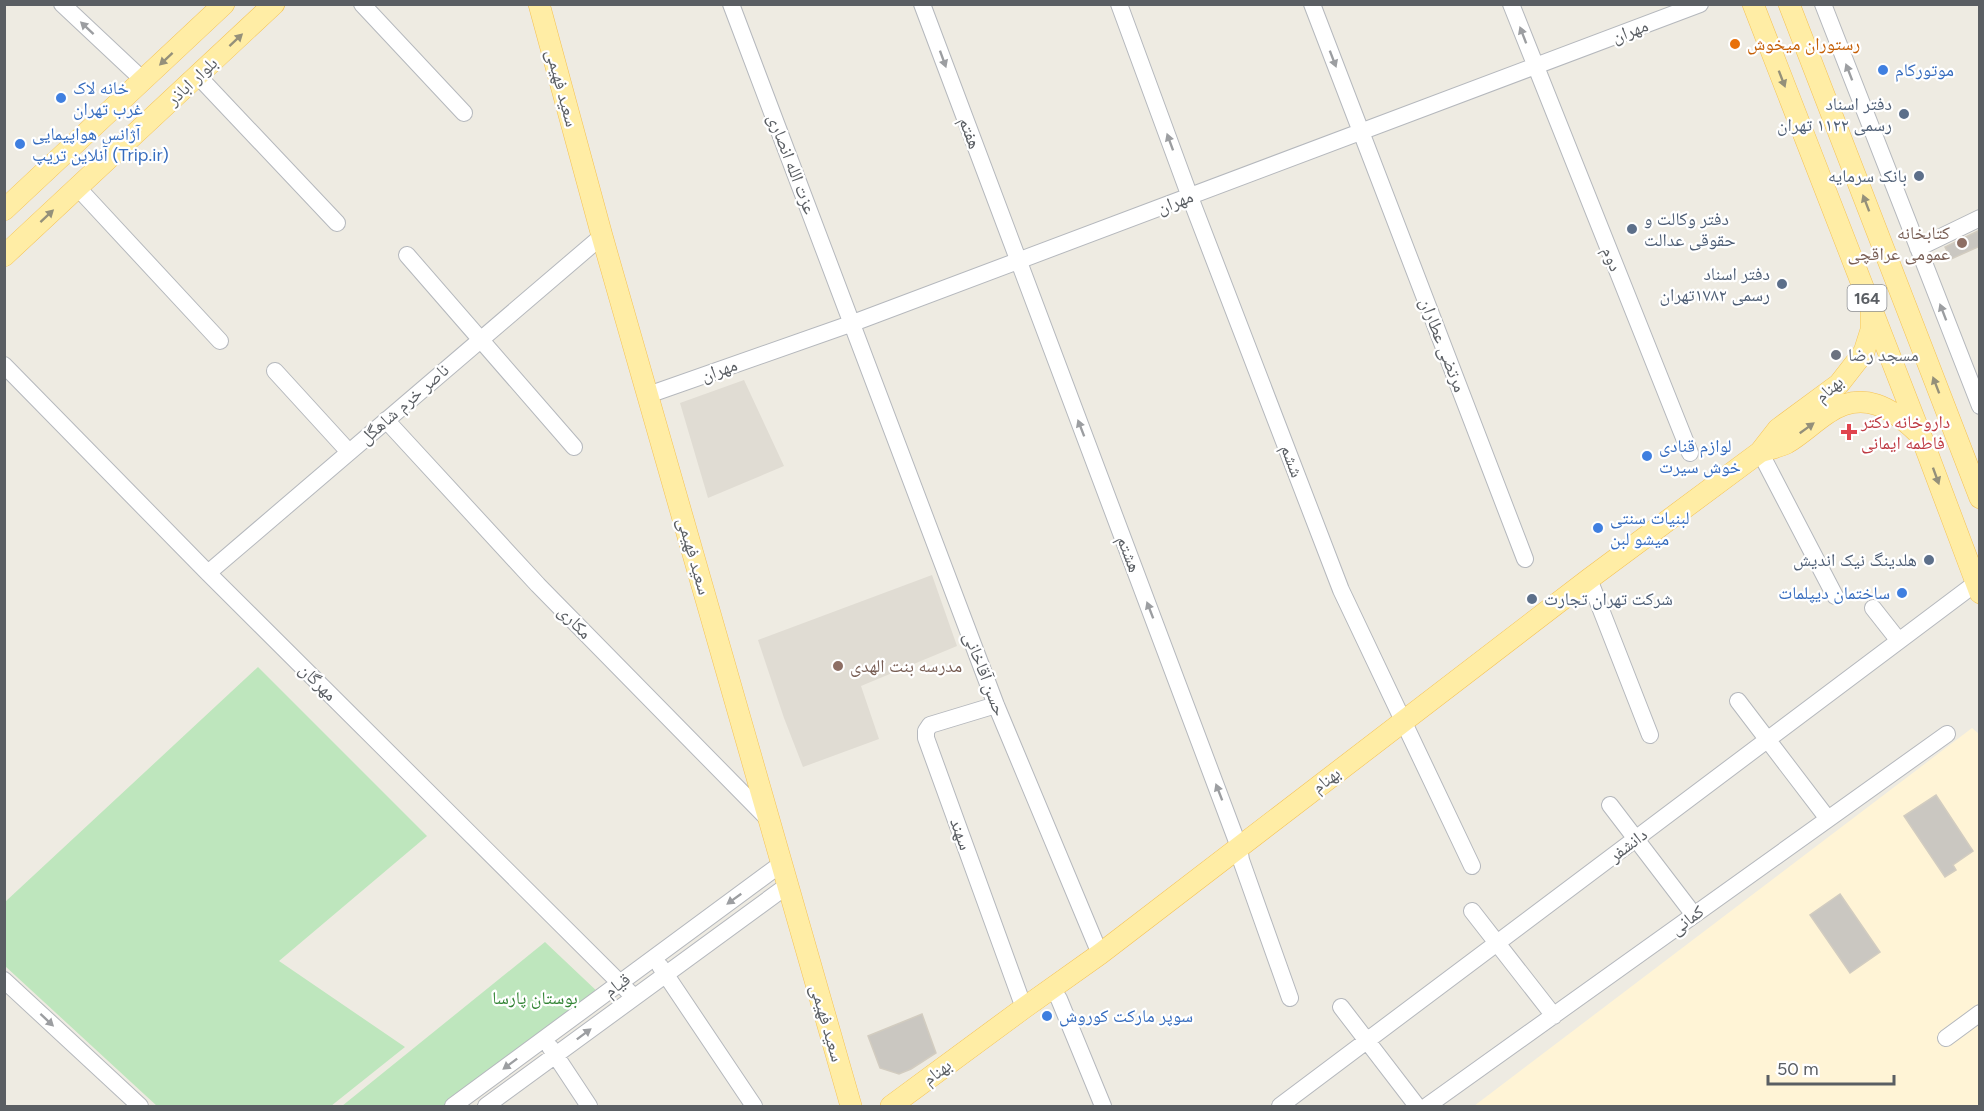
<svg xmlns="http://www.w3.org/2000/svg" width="1984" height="1111" viewBox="0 0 1984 1111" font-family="Figtree,'Noto Naskh Arabic',sans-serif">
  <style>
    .commercial { fill: #fff4d6 }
    .education { fill: #e0dcd3 }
    .green { fill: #bee6bd }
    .building { fill: #cac7c1; stroke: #d2ccc0; stroke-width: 1.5 }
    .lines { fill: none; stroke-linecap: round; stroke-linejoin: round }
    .minor-casing { stroke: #b5b8bd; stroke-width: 18 }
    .major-casing { stroke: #f5c254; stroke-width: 22 }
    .minor { stroke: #fff; stroke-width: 16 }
    .major { stroke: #ffeda5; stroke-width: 21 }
    .oneway { fill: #9c9ea1 }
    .oneway2 { fill: #94907a }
    .food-dot { fill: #e8710a; stroke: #fff; stroke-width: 2 }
    .shop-dot { fill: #3f7fe0; stroke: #fff; stroke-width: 2 }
    .service-dot { fill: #5c6f8a; stroke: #fff; stroke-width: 2 }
    .education-dot { fill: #8d6e63; stroke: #fff; stroke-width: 2 }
    .worship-dot { fill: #6b7280; stroke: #fff; stroke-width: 2 }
    .health-dot { fill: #e0444e; stroke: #fff; stroke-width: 2 }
    .labels { text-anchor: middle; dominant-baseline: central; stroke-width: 4.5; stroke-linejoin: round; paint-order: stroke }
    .shield { fill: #fff; stroke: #8c8e92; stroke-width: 1.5 }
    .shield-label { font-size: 16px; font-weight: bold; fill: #5a5e63 }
    .street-label { font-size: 18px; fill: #5a5e63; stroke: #fff }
    .food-label { font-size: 18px; fill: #c56008; stroke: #fff; text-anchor: start }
    .shop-label { font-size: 18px; fill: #366cbe; stroke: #fff; text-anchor: start }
    .service-label { font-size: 18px; fill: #4e5e75; stroke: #fff; text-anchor: end }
    .education-label { font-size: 18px; fill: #785e54; stroke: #fff; text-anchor: end }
    .worship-label { font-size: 18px; fill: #5b616d; stroke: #fff; text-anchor: start }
    .health-label { font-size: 18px; fill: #be3a42; stroke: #fff; text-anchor: start }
    .park-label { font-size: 18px; fill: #318333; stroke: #fff }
  </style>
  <rect width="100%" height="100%" fill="#eeebe2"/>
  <!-- commercial -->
  <path class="commercial" d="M1972,728L1979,734V1106H1474Z"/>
  <!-- education -->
  <path class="education" d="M744,380L784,466L708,498L680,403Z
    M932,575L957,646L861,686L879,739L803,767L784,718L758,640Z"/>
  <!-- green -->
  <path class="green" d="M258,667L427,836L279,961L405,1047L331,1106H157L5,966V902Z
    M545,942L601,995L450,1106H342Z"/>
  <!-- building -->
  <path class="building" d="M1980,230V246L1951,259L1945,247Z
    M1936,795L1973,851L1953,865L1956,870L1945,877L1904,816Z
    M1840,894L1880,952L1850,973L1810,915Z
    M922,1014L936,1053L911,1069L899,1074L880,1068L868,1036Z"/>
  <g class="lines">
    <defs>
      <path id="minor" d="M62,4L143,80
        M362,4L464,113
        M731,4L996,705L1100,954
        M922,4L1239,847L1241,860L1290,998
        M1119,4L1190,197L1341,590L1472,866
        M1312,4L1525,559
        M1511,4L1690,453
        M1823,4L1980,406
        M198,76L337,223
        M78,188L220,341
        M1918,248L1980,218
        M407,255L574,447
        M4,365L208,573L634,997
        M275,371L349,452
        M648,395L853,323L1700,4
        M386,420L538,585L768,819
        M1760,452L1835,596
        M208,573L602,236
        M1589,579L1650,735
        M1873,608L1899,641
        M1738,701L1828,819
        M996,705L930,725L926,731V738L1024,1008
        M1610,805L1694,915
        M1472,911L1554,1016
        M660,966L754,1106
        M4,980L140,1106
        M1052,988L1059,999L1103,1106
        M1341,1007L1417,1106
        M1946,1038L1980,1013
        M550,1047L589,1106
        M453,1106L781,864
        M486,1106L788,885
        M1280,1106L1976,583
        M1427,1106L1947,734"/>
      <path id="major" d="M539,4L602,236L851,1106
        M1753,4L1921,436L1980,593
        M1789,4L1980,498
        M4,210L224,4
        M4,256L274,4
        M1760,452C1769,449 1779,447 1787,443C1801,435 1814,422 1828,413C1863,389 1892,408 1918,433
        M891,1106L1024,1008L1100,954L1589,579L1760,452L1778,429L1839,384L1864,352L1871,330V310"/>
    </defs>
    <!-- minor casing -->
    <use href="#minor" class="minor-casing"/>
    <!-- major casing -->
    <use href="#major" class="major-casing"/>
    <!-- minor -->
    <use href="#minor" class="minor"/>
    <!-- major -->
    <use href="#major" class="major"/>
  </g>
  <!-- one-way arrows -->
  <defs><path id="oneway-solid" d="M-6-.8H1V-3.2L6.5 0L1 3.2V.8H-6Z" transform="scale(1.5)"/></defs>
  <g class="oneway">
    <use href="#oneway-solid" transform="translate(87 28) rotate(-137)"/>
    <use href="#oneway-solid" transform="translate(1523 35) rotate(-111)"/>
    <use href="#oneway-solid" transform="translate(943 59) rotate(70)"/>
    <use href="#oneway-solid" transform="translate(1333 59) rotate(69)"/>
    <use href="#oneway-solid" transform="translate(1849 72) rotate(-111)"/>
    <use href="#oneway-solid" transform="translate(1170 142) rotate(-110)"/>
    <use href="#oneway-solid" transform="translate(1943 312) rotate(-111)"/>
    <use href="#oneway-solid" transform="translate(1081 428) rotate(-111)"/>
    <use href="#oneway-solid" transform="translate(1150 610) rotate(-111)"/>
    <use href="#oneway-solid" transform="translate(1219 792) rotate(-111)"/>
    <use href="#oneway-solid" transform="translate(734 899) rotate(144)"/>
    <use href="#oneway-solid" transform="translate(47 1020) rotate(43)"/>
    <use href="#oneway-solid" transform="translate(584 1034) rotate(-37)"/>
    <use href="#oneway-solid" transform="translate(510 1064) rotate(143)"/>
  </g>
  <g class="oneway2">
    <use href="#oneway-solid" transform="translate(236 40) rotate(-43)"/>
    <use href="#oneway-solid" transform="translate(166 59) rotate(137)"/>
    <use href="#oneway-solid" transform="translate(1782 79) rotate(69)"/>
    <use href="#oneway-solid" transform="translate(1866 203) rotate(-111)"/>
    <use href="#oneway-solid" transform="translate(47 216) rotate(-43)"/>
    <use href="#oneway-solid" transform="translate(1936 385) rotate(-111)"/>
    <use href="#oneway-solid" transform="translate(1807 428) rotate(-36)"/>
    <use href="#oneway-solid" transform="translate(1936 476) rotate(70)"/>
  </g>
  <!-- markers -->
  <circle class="food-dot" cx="1735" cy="44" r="6"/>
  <g class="shop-dot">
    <circle cx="1883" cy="70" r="6"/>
    <circle cx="61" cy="98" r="6"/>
    <circle cx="20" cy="144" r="6"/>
    <circle cx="1647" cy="456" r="6"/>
    <circle cx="1598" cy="528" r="6"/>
    <circle cx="1902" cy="593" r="6"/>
    <circle cx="1047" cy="1016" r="6"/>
  </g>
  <g class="service-dot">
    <circle cx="1904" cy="114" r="6"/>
    <circle cx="1919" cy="176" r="6"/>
    <circle cx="1632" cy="229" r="6"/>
    <circle cx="1782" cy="284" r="6"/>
    <circle cx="1929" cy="560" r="6"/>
    <circle cx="1532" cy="599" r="6"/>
  </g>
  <g class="education-dot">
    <circle cx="1962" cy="243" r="6"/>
    <circle cx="838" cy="666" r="6"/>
  </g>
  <circle class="worship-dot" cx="1836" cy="355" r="6"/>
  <path class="health-dot" d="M1846 423h6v6h6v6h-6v6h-6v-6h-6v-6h6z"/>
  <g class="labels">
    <!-- shield labels -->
    <rect class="shield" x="1847.5" y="285" width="39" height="26" rx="4.5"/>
    <g class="shield-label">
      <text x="1867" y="298">164</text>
    </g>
    <!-- street labels -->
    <g class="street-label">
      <text transform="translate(1630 31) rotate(-20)">مهران</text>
      <text transform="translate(192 81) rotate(-43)">بلوار اباذر</text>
      <text transform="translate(562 88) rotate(75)">سعید فهیمی</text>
      <text transform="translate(970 133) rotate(70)">هفتم</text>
      <text transform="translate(792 164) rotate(69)">عزت الله انصاری</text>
      <text transform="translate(1175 202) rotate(-21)">مهران</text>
      <text transform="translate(1612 259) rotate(68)">دوم</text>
      <text transform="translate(1443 345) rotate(69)">مرتضی عطاران</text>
      <text transform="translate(719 370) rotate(-19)">مهران</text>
      <text transform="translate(1829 389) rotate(-41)">بهنام</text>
      <text transform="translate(404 404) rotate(-41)">ناصر خرم شاهگل</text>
      <text transform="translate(1292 461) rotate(69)">ششم</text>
      <text transform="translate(1129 554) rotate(69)">هشتم</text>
      <text transform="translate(694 556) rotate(74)">سعید فهیمی</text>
      <text transform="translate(575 622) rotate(46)">مکاری</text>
      <text transform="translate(985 674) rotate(69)">حسن آقاخانی</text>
      <text transform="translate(318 682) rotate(45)">مهرگان</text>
      <text transform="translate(1326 780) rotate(-38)">بهنام</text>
      <text transform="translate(961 834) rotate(70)">سهند</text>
      <text transform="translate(1628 845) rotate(-37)">دانشفر</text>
      <text transform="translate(1687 920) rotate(-36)">کمانی</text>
      <text transform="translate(617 985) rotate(-36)">قیام</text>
      <text transform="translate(827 1023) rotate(74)">سعید فهیمی</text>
      <text transform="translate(937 1072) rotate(-37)">بهنام</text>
    </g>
    <!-- food labels -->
    <g class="food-label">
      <text x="1747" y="44">رستوران میخوش</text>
    </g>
    <!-- shop labels -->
    <g class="shop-label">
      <text x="1895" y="70">موتورکام</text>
      <text x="73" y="88">خانه لاک<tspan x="73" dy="21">غرب تهران</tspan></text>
      <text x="32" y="134">آژانس هواپیمایی<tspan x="32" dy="21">آنلاین تریپ (Trip.ir)</tspan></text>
      <text x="1659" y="446">لوازم قنادی<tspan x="1659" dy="21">خوش سیرت</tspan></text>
      <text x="1610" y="518">لبنیات سنتی<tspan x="1610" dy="21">میشو لبن</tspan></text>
      <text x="1890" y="593" text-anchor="end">ساختمان دیپلمات</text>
      <text x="1059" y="1016">سوپر ماركت كوروش</text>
    </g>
    <!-- service labels -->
    <g class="service-label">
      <text x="1892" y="104">دفتر اسناد<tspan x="1892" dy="21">رسمی ۱۱۲۲ تهران</tspan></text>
      <text x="1907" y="176">بانک سرمایه</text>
      <text x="1644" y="219" text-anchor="start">دفتر وکالت و<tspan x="1644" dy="21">حقوقی عدالت</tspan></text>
      <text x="1770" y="274">دفتر اسناد<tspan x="1770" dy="21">رسمی ۱۷۸۲تهران</tspan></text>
      <text x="1917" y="560">هلدینگ نیک اندیش</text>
      <text x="1544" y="599" text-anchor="start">شرکت تهران تجارت</text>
    </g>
    <!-- education labels -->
    <g class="education-label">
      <text x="1950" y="233">کتابخانه<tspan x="1950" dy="21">عمومی عراقچی</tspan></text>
      <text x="850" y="666" text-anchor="start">مدرسه بنت الهدی</text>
    </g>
    <!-- worship labels -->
    <g class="worship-label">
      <text x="1848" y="355">مسجد رضا</text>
    </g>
    <!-- health labels -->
    <g class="health-label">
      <text x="1861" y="422">داروخانه دکتر<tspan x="1861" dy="21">فاطمه ایمانی</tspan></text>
    </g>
    <!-- park labels -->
    <g class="park-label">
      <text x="535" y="998">بوستان پارسا</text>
    </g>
  </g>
  <!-- border -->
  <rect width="1984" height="1111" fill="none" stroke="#5a5e63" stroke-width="12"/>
  <!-- scale -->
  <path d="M1768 1075v9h126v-9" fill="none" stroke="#5a5e63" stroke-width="3"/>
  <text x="1777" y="1075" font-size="18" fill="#5a5e63" stroke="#ffffff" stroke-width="4.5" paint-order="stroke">50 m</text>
</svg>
